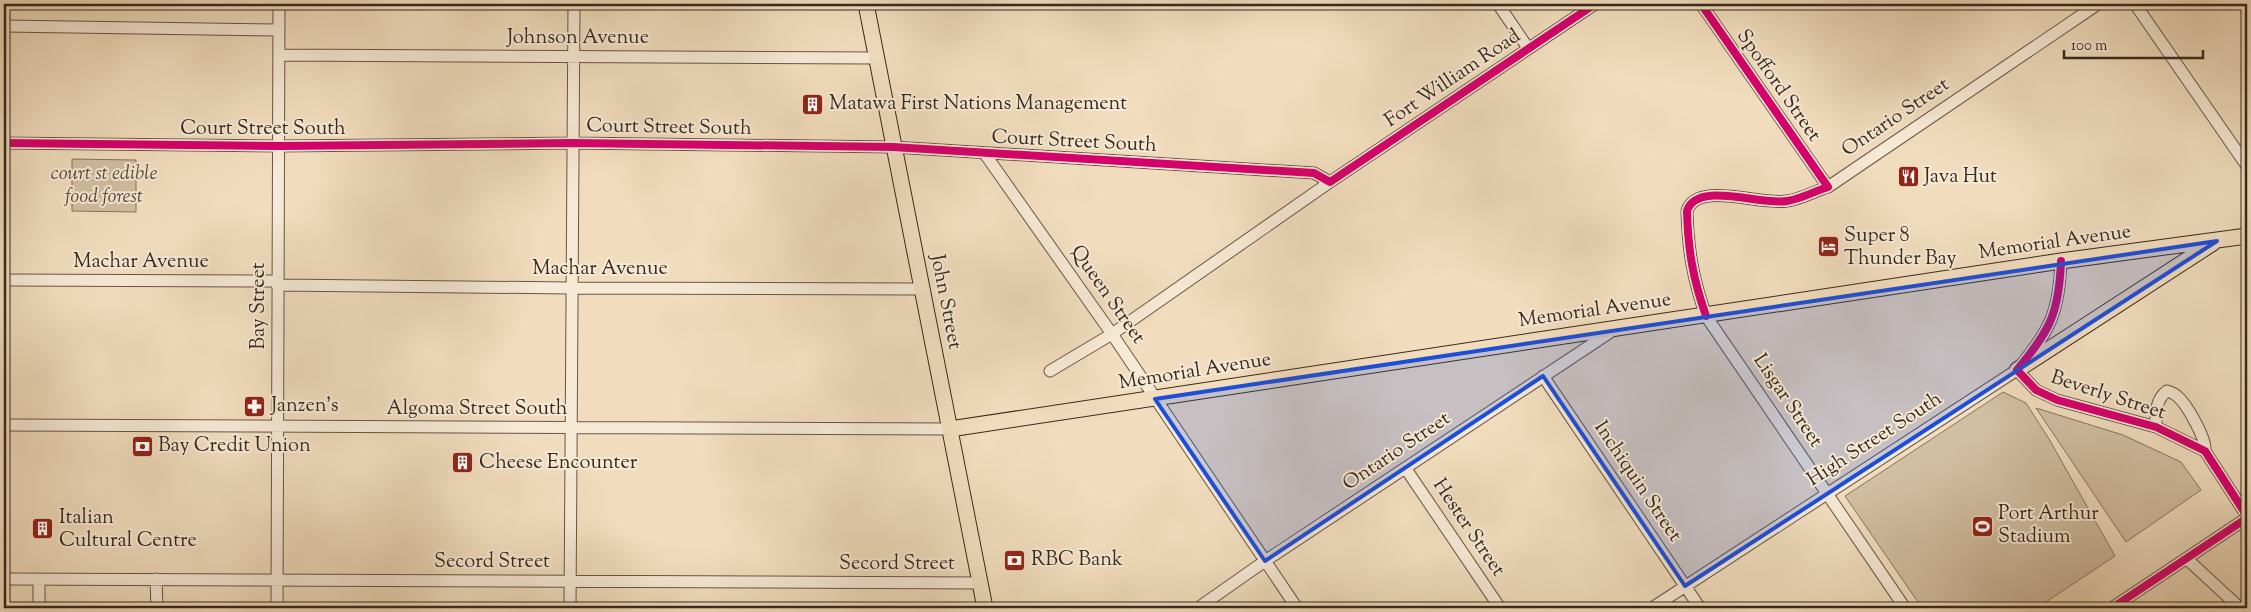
<svg xmlns="http://www.w3.org/2000/svg" width="2251" height="612" viewBox="0 0 2251 612" font-family="'Sorts Mill Goudy',serif">
  <style>
    .green { fill: #d2bea3; stroke: #857460 }
    .lines { fill: none; stroke-linecap: round; stroke-linejoin: round }
    .minor-casing { stroke: #665645; stroke-width: 13 }
    .major-casing { stroke: #38291d; stroke-width: 17 }
    .minor { stroke: #f6e9d5; stroke-width: 11 }
    .major { stroke: #f1ddbe; stroke-width: 15 }
    .cycleway-casing { stroke: #f6e9d5; stroke-width: 11 }
    .cycleway { stroke: #d6006c; stroke-width: 8 }
    .marked { fill: #1d4ed8; fill-opacity: 0.2; stroke: #1d4ed8; stroke-width: 4; stroke-linejoin: round }
    .labels { text-anchor: middle; dominant-baseline: central; stroke-width: 4; stroke-linejoin: round; paint-order: stroke }
    .street-label { font-size: 20px; fill: #38291d; stroke: #f6e9d5 }
    .poi-label { font-size: 20px; fill: #38291d; stroke: #f6e9d5; text-anchor: start }
    .park-label { font-size: 20px; font-style: italic; fill: #5e4e3e; stroke: #f6e9d5 }
  </style>
  <rect width="100%" height="100%" fill="#f1ddbe"/>
  <filter id="stains"><feTurbulence type="fractalNoise" baseFrequency=".004" numOctaves="4"/><feColorMatrix values="0 0 0 0 .2 0 0 0 0 .09 0 0 0 0 .02 0 0 0 .5 -.17"/></filter>
  <radialGradient id="worn" r=".72"><stop offset=".6" stop-color="#630" stop-opacity="0"/><stop offset="1" stop-color="#630" stop-opacity=".3"/></radialGradient>
  <!-- green -->
  <path class="green" d="M72,159L136,160V212L72,211Z
    M2003,392L2026,403L2049,439L2115,556L2037,608H1922L1845,496Z
    M2036,408L2123,435L2181,462L2201,490L2126,542Z"/>
  <g class="lines">
    <defs>
      <path id="minor" d="M1498,4L1528,48
        M1701,4L1828,187
        M2135,4L2247,166
        M4,26L279,30
        M280,55L876,58
        M4,143L279,146L572,143L893,147L1314,173L1330,182
        M985,154L1112,334L1297,608
        M4,280L277,281
        M277,285L571,288L922,289
        M2017,370L2036,390L2057,400L2156,427L2205,451L2247,516
        M1050,371L1112,334L1330,182L1595,4
        M1543,376L1700,608
        M4,425L950,429
        M2156,427C2156,414 2155,400 2167,391C2171,392 2174,393 2177,396C2187,404 2207,440 2205,451
        M1406,469L1500,608
        M2187,559L2240,608
        M4,579L980,583
        M39,579V608
        M156,579L157,608
        M277,608L279,4
        M570,608L574,4
        M1198,608L1265,561L1612,331
        M1652,608L2017,370C2050,330 2059,314 2061,261
        M1905,608L1706,316C1693,279 1688,250 1687,211C1697,180 1761,206 1787,201C1801,199 1815,191 1828,187L2098,4
        M2112,608L2247,518"/>
      <path id="major" d="M866,4L985,608
        M2017,370L2213,243
        M950,429L2061,261L2247,236"/>
    </defs>
    <!-- minor casing -->
    <use href="#minor" class="minor-casing"/>
    <!-- major casing -->
    <use href="#major" class="major-casing"/>
    <!-- minor -->
    <use href="#minor" class="minor"/>
    <!-- major -->
    <use href="#major" class="major"/>
    <defs>
      <path id="cycleway" d="M1701,4L1828,187C1815,191 1801,199 1787,201C1761,206 1697,180 1687,211C1688,250 1693,279 1706,316
        M4,143L279,146L572,143L893,147L1314,173L1330,182L1595,4
        M2061,261C2059,314 2050,330 2017,370L2036,390L2057,400L2156,427L2205,451L2247,516
        M2112,608L2247,518"/>
    </defs>
    <!-- cycleway casing -->
    <use href="#cycleway" class="cycleway-casing"/>
    <!-- cycleway -->
    <use href="#cycleway" class="cycleway"/>
  </g>
  <!-- marked area -->
  <path class="marked" d="M2217,241L1685,586L1543,376L1265,561L1155,399Z"/>
  <!-- icons -->
  <defs>
    <symbol id="building-square" viewBox="-11 -11 22 22"><rect x="-9" y="-9" width="18" height="18" rx="4" fill="#8f2418" stroke="#f6e9d5"/><path d="M-4-6H4V6H1V3H-1V6H-4ZM-2.5-4.3h1.7v1.8h-1.7ZM.8-4.3h1.7v1.8H.8ZM-2.5-1h1.7V.8h-1.7ZM.8-1h1.7V.8H.8Z" fill="#fff"/></symbol>
    <symbol id="restaurant-square" viewBox="-11 -11 22 22"><rect x="-9" y="-9" width="18" height="18" rx="4" fill="#8f2418" stroke="#f6e9d5"/><path d="M-5-6h1v4h1v-4h1v4h1v-4h1v5L-1.5 .5V6h-2V.5L-5-1ZM5-6V6H3V1.5H1.5Q1.5-4 5-6Z" fill="#fff"/></symbol>
    <symbol id="hotel-square" viewBox="-11 -11 22 22"><rect x="-9" y="-9" width="18" height="18" rx="4" fill="#8f2418" stroke="#f6e9d5"/><path d="M-6-4.5h1.5V1H6V5H4.5V3h-9V5H-6ZM-4 0a1.8 1.8 0 1 1 3.6 0ZM.5 0V-2.5h3Q6-2.5 6 0Z" fill="#fff"/></symbol>
    <symbol id="pharmacy-square" viewBox="-11 -11 22 22"><rect x="-9" y="-9" width="18" height="18" rx="4" fill="#8f2418" stroke="#f6e9d5"/><path d="M-2-6h4v4h4v4h-4v4h-4v-4h-4v-4h4Z" fill="#fff"/></symbol>
    <symbol id="bank-square" viewBox="-11 -11 22 22"><rect x="-9" y="-9" width="18" height="18" rx="4" fill="#8f2418" stroke="#f6e9d5"/><path d="M-6-4H6V4H-6ZM0-2.3a2.3 2.3 0 1 0 0 4.6a2.3 2.3 0 1 0 0-4.6Z" fill="#fff"/></symbol>
    <symbol id="stadium-square" viewBox="-11 -11 22 22"><rect x="-9" y="-9" width="18" height="18" rx="4" fill="#8f2418" stroke="#f6e9d5"/><path d="M0-5a6.5 5 0 1 0 0 10a6.5 5 0 1 0 0-10ZM-3.5-1.8h7v3.6h-7Z" fill="#fff"/></symbol>
  </defs>
  <g fill-rule="evenodd">
    <use href="#building-square" x="800" y="92" width="25" height="25"/>
    <use href="#restaurant-square" x="1896" y="164" width="25" height="25"/>
    <use href="#hotel-square" x="1816" y="234" width="25" height="25"/>
    <use href="#pharmacy-square" x="242" y="394" width="25" height="25"/>
    <use href="#bank-square" x="130" y="434" width="25" height="25"/>
    <use href="#building-square" x="450" y="450" width="25" height="25"/>
    <use href="#stadium-square" x="1970" y="514" width="25" height="25"/>
    <use href="#building-square" x="30" y="516" width="25" height="25"/>
    <use href="#bank-square" x="1002" y="548" width="25" height="25"/>
  </g>
  <g class="labels">
    <!-- street labels -->
    <g class="street-label">
      <text x="578" y="38">Johnson Avenue</text>
      <text transform="translate(1453 79) rotate(-34)">Fort William Road</text>
      <text transform="translate(1778 86) rotate(55)">Spofford Street</text>
      <text transform="translate(1896 118) rotate(-34)">Ontario Street</text>
      <text transform="translate(669 128) rotate(1)">Court Street South</text>
      <text x="263" y="129">Court Street South</text>
      <text transform="translate(1074 142) rotate(3)">Court Street South</text>
      <text transform="translate(2055 243) rotate(-8)">Memorial Avenue</text>
      <text x="141" y="262">Machar Avenue</text>
      <text x="600" y="269">Machar Avenue</text>
      <text transform="translate(1107 295) rotate(55)">Queen Street</text>
      <text transform="translate(945 302) rotate(79)">John Street</text>
      <text transform="translate(259 306) rotate(-90)">Bay Street</text>
      <text transform="translate(1595 311) rotate(-8)">Memorial Avenue</text>
      <text transform="translate(1195 372) rotate(-9)">Memorial Avenue</text>
      <text transform="translate(2108 396) rotate(18)">Beverly Street</text>
      <text transform="translate(1787 401) rotate(56)">Lisgar Street</text>
      <text x="477" y="409">Algoma Street South</text>
      <text transform="translate(1875 440) rotate(-33)">High Street South</text>
      <text transform="translate(1397 452) rotate(-34)">Ontario Street</text>
      <text transform="translate(1637 482) rotate(56)">Inchiquin Street</text>
      <text transform="translate(1468 528) rotate(56)">Hester Street</text>
      <text x="492" y="562">Secord Street</text>
      <text x="897" y="564">Secord Street</text>
    </g>
    <!-- poi labels -->
    <g class="poi-label">
      <text x="829" y="104">Matawa First Nations Management</text>
      <text x="1924" y="177">Java Hut</text>
      <text x="1844" y="236">Super 8<tspan x="1844" dy="23">Thunder Bay</tspan></text>
      <text x="271" y="406">Janzen's</text>
      <text x="158" y="446">Bay Credit Union</text>
      <text x="479" y="463">Cheese Encounter</text>
      <text x="1998" y="514">Port Arthur<tspan x="1998" dy="23">Stadium</tspan></text>
      <text x="59" y="518">Italian<tspan x="59" dy="23">Cultural Centre</tspan></text>
      <text x="1031" y="560">RBC Bank</text>
    </g>
    <!-- park labels -->
    <g class="park-label">
      <text x="104" y="174">court st edible<tspan x="104" dy="23">food forest</tspan></text>
    </g>
  </g>
  <!-- margin -->
  <rect width="2251" height="612" fill="none" stroke="#f1ddbe" stroke-width="20"/>
  <rect x="5" y="5" width="2241" height="602" fill="none" stroke="#38291d" stroke-width="2.5"/>
  <rect x="10" y="10" width="2231" height="592" fill="none" stroke="#38291d"/>
  <!-- scale -->
  <path d="M2064 50v8h139v-8" fill="none" stroke="#38291d" stroke-width="2.5"/>
  <text x="2071" y="50" font-size="15" fill="#38291d" stroke="#f6e9d5" stroke-width="4" paint-order="stroke">100 m</text>
  <rect width="100%" height="100%" filter="url(#stains)"/>
  <rect width="100%" height="100%" fill="url(#worn)"/>
</svg>
